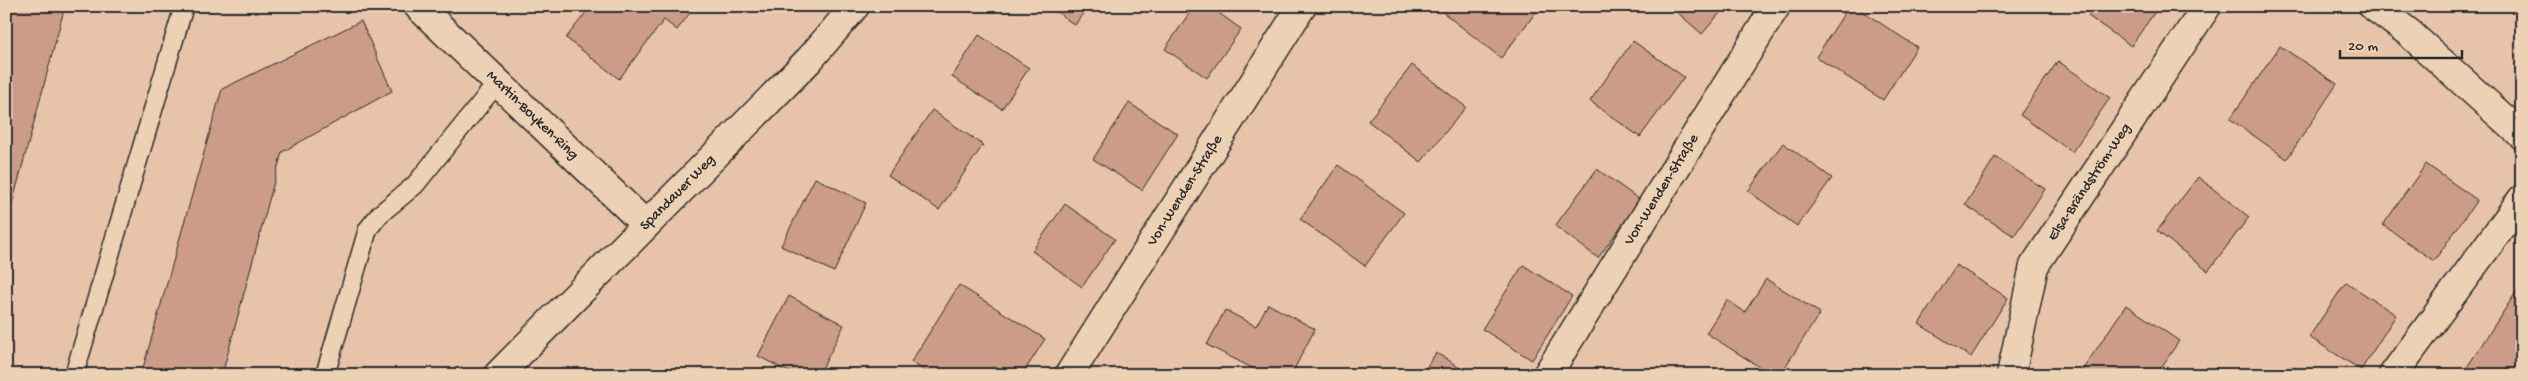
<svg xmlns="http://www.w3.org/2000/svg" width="2528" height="381" viewBox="0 0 2528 381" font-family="'Gochi Hand',sans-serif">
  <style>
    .building { fill: #cc9c88; stroke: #2b2b2b }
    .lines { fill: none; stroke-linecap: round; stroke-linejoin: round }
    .lane-casing { stroke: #2b2b2b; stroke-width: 21 }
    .street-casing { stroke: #2b2b2b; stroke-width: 31 }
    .secondary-casing { stroke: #2b2b2b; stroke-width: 31 }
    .lane { stroke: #edd1b4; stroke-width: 18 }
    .street { stroke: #edd1b4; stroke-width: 28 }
    .secondary { stroke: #edd1b4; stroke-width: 28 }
    .labels { text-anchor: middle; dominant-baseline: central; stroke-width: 4.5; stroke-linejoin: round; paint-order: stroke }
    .street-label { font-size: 15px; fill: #2b2b2b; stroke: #edd1b4 }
  </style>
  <rect width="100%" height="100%" fill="#e7c4a9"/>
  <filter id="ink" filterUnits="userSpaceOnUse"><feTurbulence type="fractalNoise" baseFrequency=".02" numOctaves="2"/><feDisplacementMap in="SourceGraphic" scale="10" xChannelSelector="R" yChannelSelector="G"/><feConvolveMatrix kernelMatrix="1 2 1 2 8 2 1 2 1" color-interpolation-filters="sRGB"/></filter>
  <g filter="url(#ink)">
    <!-- building -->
    <path class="building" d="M6,6H65L6,227Z
      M591,6H695L677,30L664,20L619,79L566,38Z
      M1048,6H1088L1075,25Z
      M1194,6H1209L1241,29L1207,78L1165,49Z
      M1443,6H1537L1539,8L1501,58L1440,10Z
      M1670,6H1726L1702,34Z
      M1849,6H1854L1917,47L1883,100L1816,57Z
      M2095,6H2159L2131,46L2088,16Z
      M2521,6H2522V20L2515,16Z
      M361,21L392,91L282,152L222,375H141L222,89Z
      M979,35L1029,68L1002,109L952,77Z
      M1633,41L1684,77L1640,137L1590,101Z
      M2280,46L2337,84L2287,159L2230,119Z
      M2058,61L2110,98L2072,152L2020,115Z
      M1412,65L1466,107L1421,162L1368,121Z
      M1129,103L1178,134L1142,190L1093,159Z
      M932,110L983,145L939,210L888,175Z
      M1783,143L1832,178L1797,226L1748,191Z
      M1995,157L2045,189L2014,236L1965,205Z
      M2426,164L2477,200L2434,261L2383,225Z
      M1338,165L1404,213L1365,266L1300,219Z
      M1597,169L1640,200L1598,258L1555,226Z
      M2198,177L2249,217L2208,271L2157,231Z
      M815,178L866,203L834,272L781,246Z
      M1065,204L1115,239L1082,287L1032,251Z
      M1523,265L1572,296L1532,360L1482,329Z
      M1956,265L2008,298L1971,357L1919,324Z
      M1766,279L1820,313L1780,375H1772L1706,333L1727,300L1745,312Z
      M2346,282L2396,315L2361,370L2309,337Z
      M2522,283V375H2462Z
      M959,285L1045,339L1022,375H931L911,362Z
      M789,296L844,325L819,375H795L758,356Z
      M1268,304L1315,329L1291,375H1266L1207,345L1225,310L1256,326Z
      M2126,305L2179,341L2156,375H2086L2081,372Z
      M1436,353L1447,359L1469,375H1421Z
      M2292,366L2306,375H2286Z"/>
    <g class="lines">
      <defs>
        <path id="lane" d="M74,375L184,6
          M325,375L368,229L380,214L415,185L497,83"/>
        <g id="street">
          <path id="s1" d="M418,6L645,224"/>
          <path id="s2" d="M1069,375L1302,6"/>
          <path id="s3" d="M1547,375L1776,6"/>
          <path id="s4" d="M2011,375L2034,266L2207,6"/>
          <path d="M2393,375L2522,199"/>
        </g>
        <g id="secondary">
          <path d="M2373,6L2408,32L2522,135"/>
          <path id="s5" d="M498,375L809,60L855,6"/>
        </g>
      </defs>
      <!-- lane casing -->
      <use href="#lane" class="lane-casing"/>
      <!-- street casing -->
      <use href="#street" class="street-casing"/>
      <!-- secondary casing -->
      <use href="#secondary" class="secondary-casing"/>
      <!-- lane -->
      <use href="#lane" class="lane"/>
      <!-- street -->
      <use href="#street" class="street"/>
      <!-- secondary -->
      <use href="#secondary" class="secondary"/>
    </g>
  </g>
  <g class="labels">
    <!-- street labels -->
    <g class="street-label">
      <text stroke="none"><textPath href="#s1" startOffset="158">Martin-Boyken-Ring</textPath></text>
      <text stroke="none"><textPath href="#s4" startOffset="212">Elsa-Brändström-Weg</textPath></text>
      <text stroke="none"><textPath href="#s2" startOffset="218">Von-Wenden-Straße</textPath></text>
      <text stroke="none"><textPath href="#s3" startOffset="218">Von-Wenden-Straße</textPath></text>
      <text stroke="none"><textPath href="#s5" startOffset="256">Spandauer Weg</textPath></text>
    </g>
  </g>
  <!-- margin -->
  <rect width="2528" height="381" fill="none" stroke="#edd1b4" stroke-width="25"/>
  <rect x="12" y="12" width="2503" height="356" fill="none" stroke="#2b2b2b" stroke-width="2" filter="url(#ink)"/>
  <!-- scale -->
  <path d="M2340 50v8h122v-8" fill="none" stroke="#2b2b2b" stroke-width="2.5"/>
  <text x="2348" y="50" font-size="15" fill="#2b2b2b" stroke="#edd1b4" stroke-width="4" paint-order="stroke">20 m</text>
</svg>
